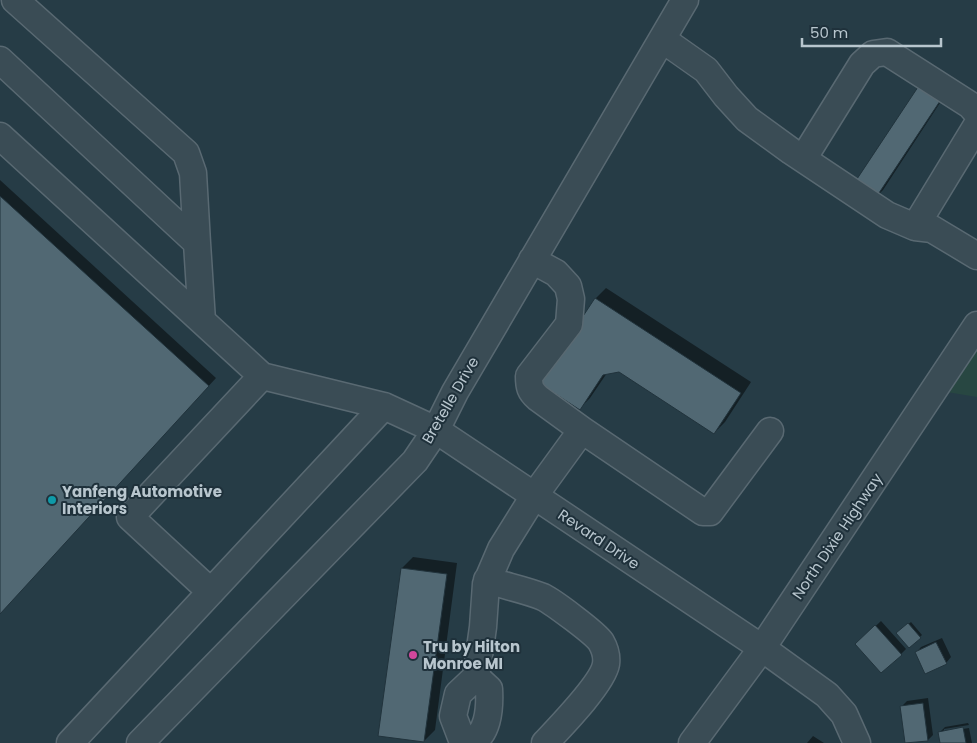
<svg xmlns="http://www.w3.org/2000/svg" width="977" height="743" viewBox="0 0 977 743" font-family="Poppins,sans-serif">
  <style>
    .green { fill: #284742 }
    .shadow { fill: #0007 }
    .building { fill: #516873; stroke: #21333c }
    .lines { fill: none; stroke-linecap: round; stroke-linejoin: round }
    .minor-casing { stroke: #596972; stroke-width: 29 }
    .minor { stroke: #3a4c55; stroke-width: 26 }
    .culture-dot { fill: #0f9aa8; stroke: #1f313b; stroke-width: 2 }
    .hotel-dot { fill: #d1479c; stroke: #1f313b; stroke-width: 2 }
    .labels { text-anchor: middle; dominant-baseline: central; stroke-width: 4; stroke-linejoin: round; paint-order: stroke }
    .street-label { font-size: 15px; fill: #b8c6ce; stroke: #1f313b }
    .poi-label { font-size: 15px; font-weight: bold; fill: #b8c6ce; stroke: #1f313b; text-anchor: start }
  </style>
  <rect width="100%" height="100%" fill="#263c46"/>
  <!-- green -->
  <path class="green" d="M977,347V397L947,392Z"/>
  <!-- shadow -->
  <path class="shadow" d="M951,86L883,190L875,198L855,185Z
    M0,180L216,378L0,613Z
    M606,288L751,382L725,422L714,433L620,371L607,373L590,398L580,408L540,383L596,298Z
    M413,557L457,563L435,730L424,741L379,735L402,568Z
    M881,621L906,649L901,654L862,639Z
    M911,622L922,635L909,647L898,633Z
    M942,638L951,657L946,663L916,653L921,647Z
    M928,698L933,735L928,740L906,743L902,706L907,701Z
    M968,723L969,725L944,729V732L969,728L972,743H942L940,732L945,727Z
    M813,736L824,743H807Z"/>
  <!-- building -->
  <path class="building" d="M922,81L944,95L875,199L853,185Z
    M0,196L209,386L0,614Z
    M595,298L741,393L714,434L619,372L603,375L580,410L539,383Z
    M401,568L447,574L424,742L378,736Z
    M908,623L921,638L909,648L896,633Z
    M875,625L902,655L881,673L855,644Z
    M936,642L947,664L925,674L915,652Z
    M923,703L928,741L905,743L900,706Z
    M963,727L966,743H940L938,732Z"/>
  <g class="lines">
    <defs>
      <path id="minor" d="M15,0L186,153L193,173L197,243
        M662,39L706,70L726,96L747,119L791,151L887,215L915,227L932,229L977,256
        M0,60L197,243L202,321
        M0,136L262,376L384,406L436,430L762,648L827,695L844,714L857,743
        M803,159L862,64L873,54L887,52L970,105L977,113
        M915,227L977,125
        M532,260L556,273L568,286L571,299L569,324L529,376C529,387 530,391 538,398L582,430
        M487,580C505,586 526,590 543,597C553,602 595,633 601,642C605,649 607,657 606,664C603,683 559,728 545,743
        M211,592L130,517L262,376
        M476,677L489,689C490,707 489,739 466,743L461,737L453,716L458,694L476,677L483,627L486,584L501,549L534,496L582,430L703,512H710L770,431
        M70,743L384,406
        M140,743L415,461L436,430L455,392L685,0
        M692,743L762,648L977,325"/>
    </defs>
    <!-- minor casing -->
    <use href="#minor" class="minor-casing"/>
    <!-- minor -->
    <use href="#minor" class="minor"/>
  </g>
  <!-- markers -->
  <circle class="culture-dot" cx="52" cy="500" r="5"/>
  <circle class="hotel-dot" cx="413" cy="655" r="5"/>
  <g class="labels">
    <!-- street labels -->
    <g class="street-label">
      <text transform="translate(450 400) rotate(-60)">Bretelle Drive</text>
      <text transform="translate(837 536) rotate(-56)">North Dixie Highway</text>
      <text transform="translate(599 539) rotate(34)">Revard Drive</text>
    </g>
    <!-- poi labels -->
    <g class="poi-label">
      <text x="62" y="491">Yanfeng Automotive<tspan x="62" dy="17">Interiors</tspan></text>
      <text x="423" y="646">Tru by Hilton<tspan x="423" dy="17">Monroe MI</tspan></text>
    </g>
  </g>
  <!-- scale -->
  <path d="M802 38v8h139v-8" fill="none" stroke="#b8c6ce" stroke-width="2.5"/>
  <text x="810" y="38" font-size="15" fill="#b8c6ce" stroke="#1f313b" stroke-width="4" paint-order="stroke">50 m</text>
</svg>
